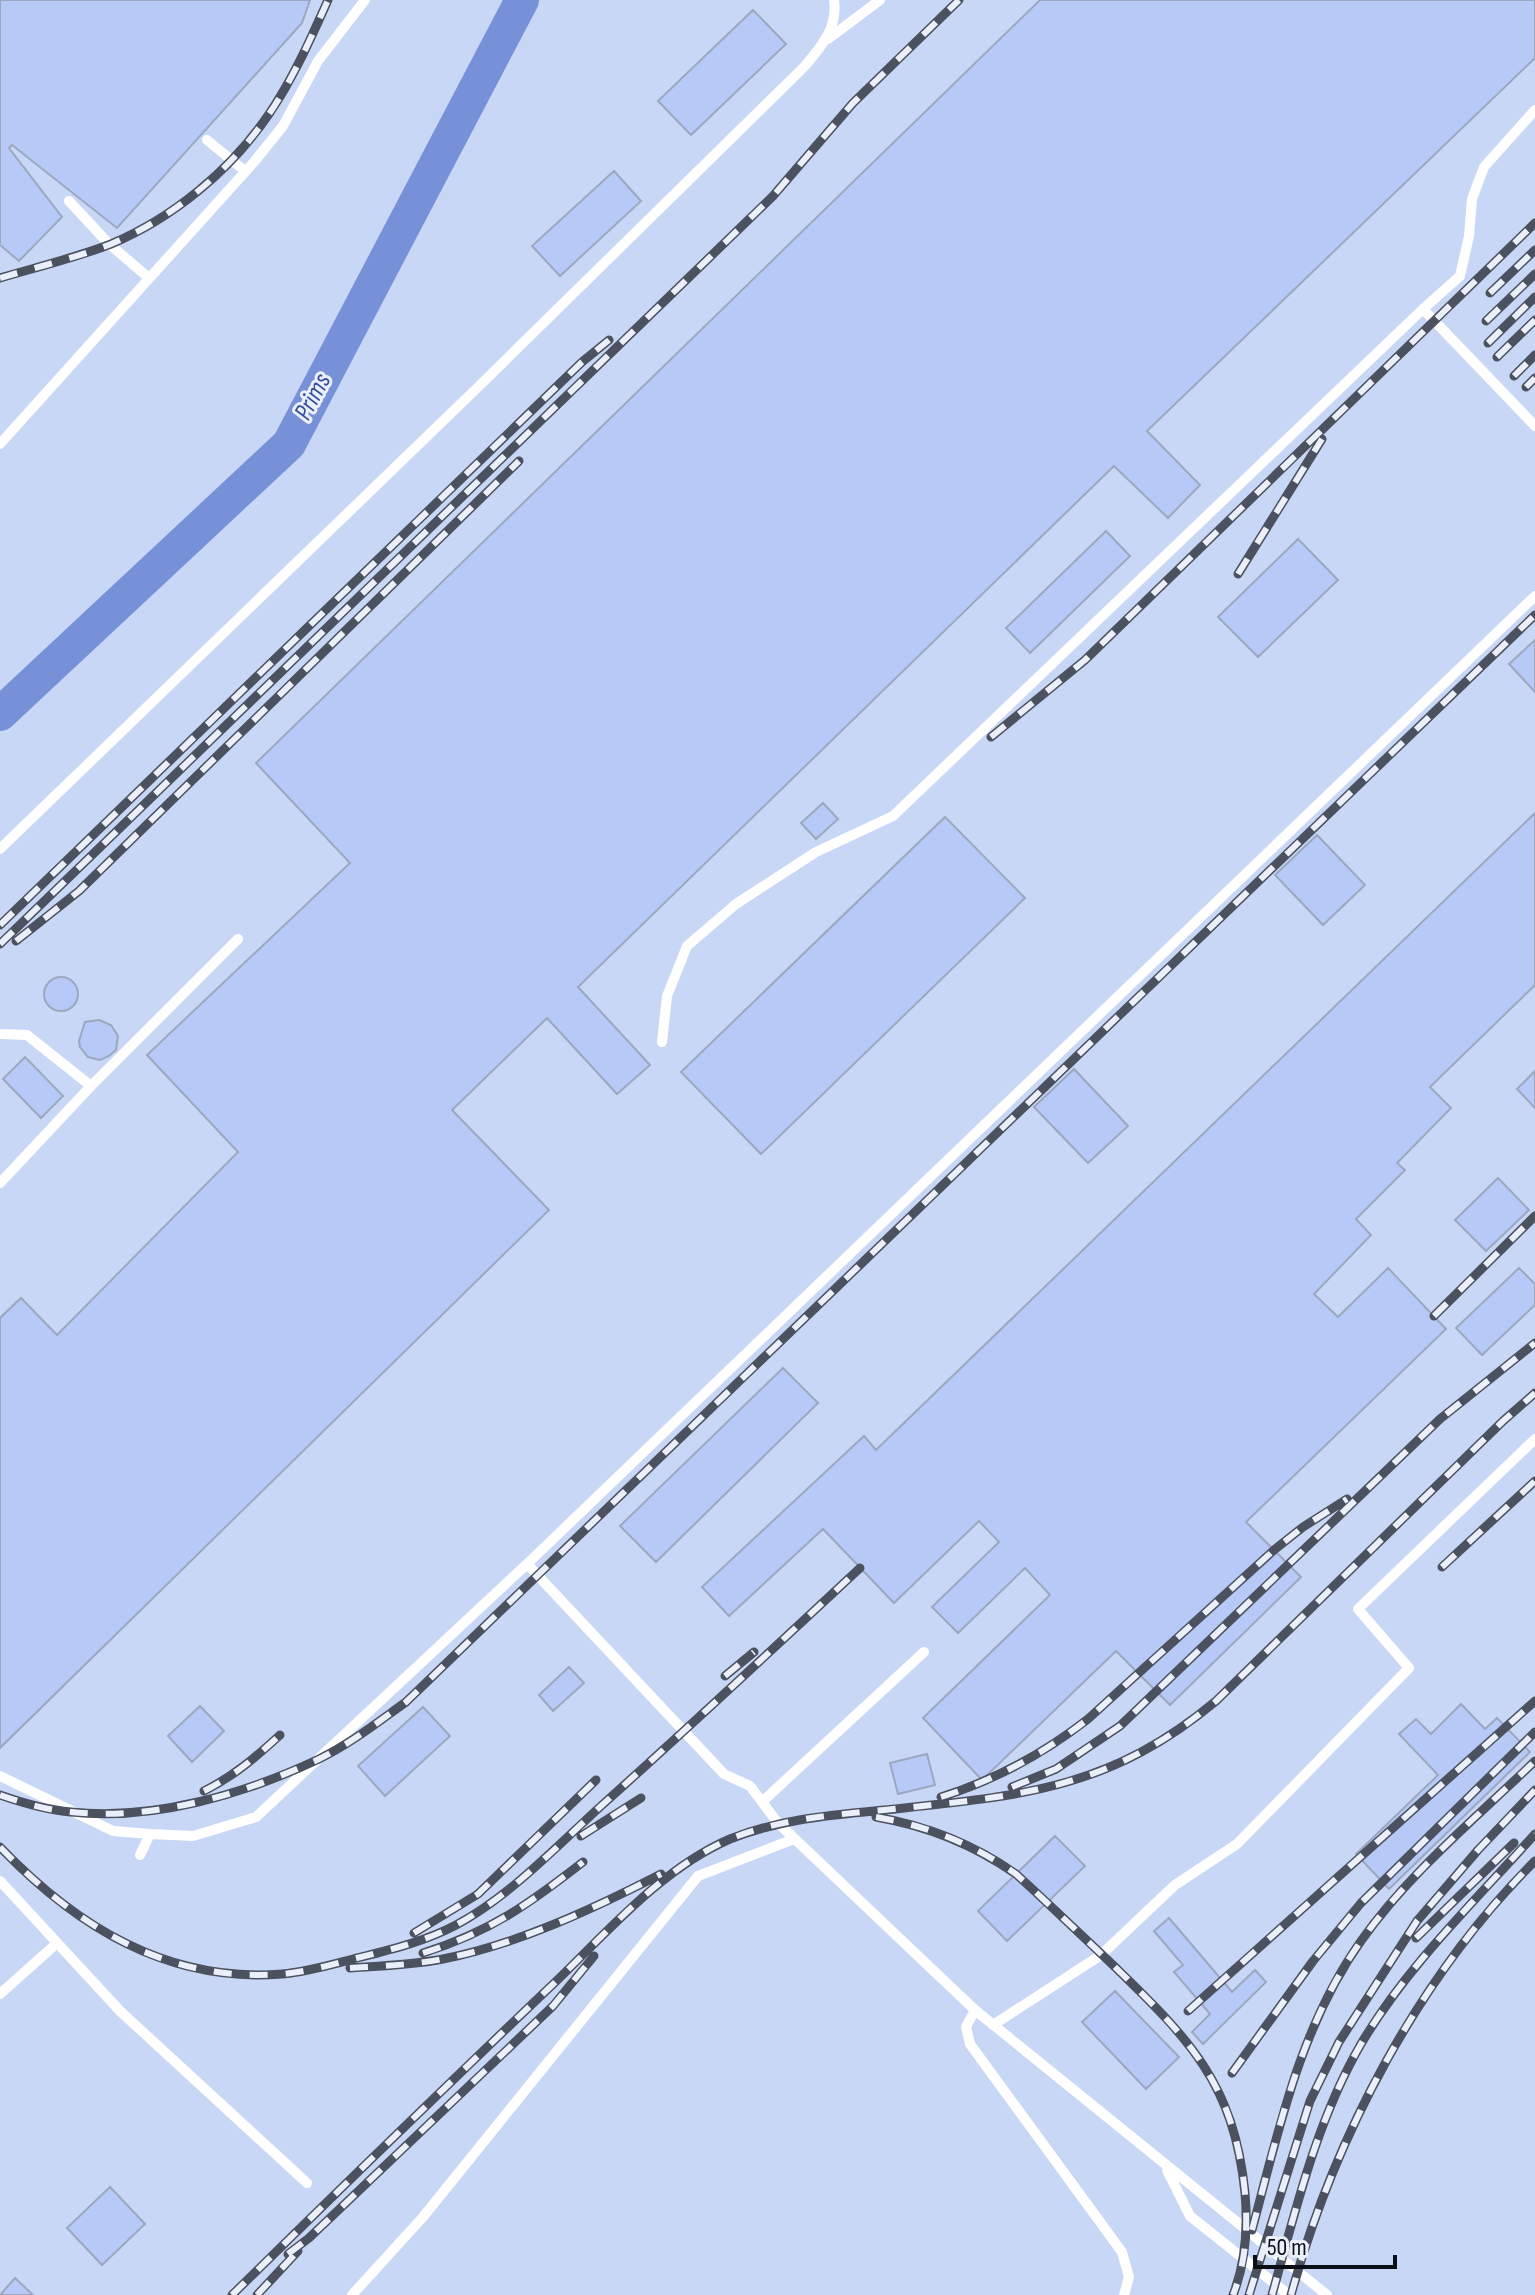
<svg xmlns="http://www.w3.org/2000/svg" width="1535" height="2295" viewBox="0 0 1535 2295" font-family="'Sofia Sans Condensed',sans-serif">
  <style>
    .built { fill: #c9d7f7 }
    .lines { fill: none; stroke-linecap: round; stroke-linejoin: round }
    .river { stroke: #7791d8; stroke-width: 34 }
    .building { fill: #b7c9f6; stroke: #9ca7c0; stroke-width: 2 }
    .service { stroke: #fff; stroke-width: 10 }
    .rail-casing { stroke: #4b515f; stroke-width: 9 }
    .rail { stroke: #ebeffa; stroke-width: 6; stroke-dasharray: 18; stroke-linecap: butt }
    .labels { text-anchor: middle; dominant-baseline: central; stroke-width: 6; stroke-linejoin: round; paint-order: stroke }
    .water-label { font-size: 26px; font-style: italic; fill: #344ea2; stroke: #ebeffa }
  </style>
  <rect width="100%" height="100%" fill="#d7e2fc"/>
  <!-- built -->
  <path class="built" d="M0,0H1535V2295H0Z"/>
  <g class="lines">
    <!-- river -->
    <path class="river" d="M0,714L289,444L522,0"/>
  </g>
  <!-- building -->
  <path class="building" d="M0,0H310L302,23L117,228L12,145L9,148L62,217L19,261L0,245Z
    M1040,0H1535V58L1147,431L1200,485L1168,518L1114,466L578,987L650,1065L617,1094L547,1018L452,1110L549,1210L0,1748V1318L21,1298L57,1335L238,1152L147,1055L350,863L256,763Z
    M753,10L786,44L691,135L658,101Z
    M614,171L641,201L560,276L532,246Z
    M1106,531L1130,556L1030,653L1006,628Z
    M1298,539L1338,580L1258,657L1218,617Z
    M1535,640V692L1509,664Z
    M823,803L838,819L816,839L801,823Z
    M1535,813V985L1430,1087L1451,1108L1397,1163L1405,1170L1356,1219L1371,1235L1314,1294L1338,1317L1388,1268L1446,1329L1246,1522L1301,1577L1170,1705L1116,1651L982,1780L923,1718L1050,1595L1025,1568L958,1633L932,1607L999,1542L979,1521L894,1603L823,1529L729,1616L702,1587L864,1436L876,1450Z
    M945,817L1025,898L761,1154L681,1072Z
    M1317,835L1365,885L1323,925L1275,875Z
    M44 994a17 17 0 1 1 34 0a17 17 0 1 1-34 0Z
    M99,1020L111,1025L118,1036L116,1050L109,1056L100,1060L88,1057L80,1047L79,1041L85,1022Z
    M25,1057L63,1096L41,1118L3,1079Z
    M1074,1069L1128,1126L1088,1163L1034,1107Z
    M1535,1071V1108L1517,1089Z
    M1498,1178L1529,1210L1486,1251L1455,1220Z
    M1519,1268L1535,1284V1305L1482,1355L1456,1328Z
    M783,1368L818,1403L656,1562L620,1526Z
    M569,1667L584,1683L553,1711L539,1695Z
    M1461,1704L1485,1729L1497,1718L1530,1752L1389,1889L1356,1854L1438,1775L1399,1734L1416,1719L1431,1734Z
    M200,1706L224,1731L192,1762L168,1736Z
    M423,1707L450,1736L385,1796L358,1766Z
    M927,1754L935,1785L898,1794L890,1763Z
    M1055,1836L1085,1866L1007,1941L978,1911Z
    M1169,1918L1232,1992L1255,1970L1266,1982L1203,2044L1192,2032L1210,2014L1174,1972L1183,1965L1154,1931Z
    M1115,1991L1179,2057L1146,2089L1082,2022Z
    M110,2187L145,2224L102,2265L67,2228Z
    M15,2278L33,2295H0Z"/>
  <g class="lines">
    <!-- service -->
    <path class="service" d="M828,39L880,0
      M207,140L245,171
      M69,201L109,244L149,278
      M1423,309L1535,426
      M0,444L254,162L283,126L318,61L365,0
      M0,849L475,390L804,67C821,47 838,28 834,0
      M0,1034L27,1035L91,1086
      M662,1042L667,996L687,946L736,904L816,852L893,816L1423,309L1460,276L1469,236L1472,199L1484,167L1535,110
      M0,1183L91,1086L238,939
      M0,1776L113,1831L150,1834
      M763,1801L924,1652
      M140,1855L150,1834L193,1836L256,1817L527,1564
      M0,1881L120,2011L307,2183
      M0,1994L56,1944
      M975,2010L966,2027L970,2044L1122,2252L1129,2277L1124,2295
      M993,2025L1101,1955L1175,1885L1237,1844L1409,1668L1358,1609L1535,1439
      M1167,2170L1190,2216L1289,2295
      M352,2295L423,2217L698,1876L794,1839
      M1327,2295L975,2010L778,1823L750,1786L724,1774L527,1564L1535,596"/>
    <defs>
      <path id="rail" d="M0,278C37,267 75,258 111,244C173,218 231,170 269,114C293,79 311,38 328,0
        M1490,293L1535,250
        M1486,321L1535,274
        M1488,343L1535,297
        M1497,357L1535,320
        M1514,376L1535,355
        M1526,387L1535,378
        M1238,574L1322,439
        M991,737L1085,660L1535,223
        M0,925L582,362L609,340
        M16,941L79,891L519,461
        M0,944L773,196L853,103L959,0
        M1434,1316L1535,1216
        M1442,1567L1535,1481
        M725,1676L754,1652
        M1012,1787L1056,1769L1120,1726L1440,1419L1535,1343
        M204,1791C234,1776 256,1757 280,1735
        M0,1795C23,1803 46,1810 71,1812C153,1821 245,1794 319,1759C350,1744 378,1722 406,1702L1535,615
        M941,1797C995,1780 1043,1754 1088,1719L1274,1550L1303,1527L1347,1499
        M876,1817C928,1826 973,1844 1016,1874C1049,1904 1081,1935 1114,1966C1189,2039 1234,2083 1245,2193C1248,2228 1246,2262 1233,2295
        M581,1836L641,1798
        M0,1847C76,1926 167,1983 282,1974C306,1972 330,1965 353,1959C389,1950 424,1942 456,1925C510,1896 556,1847 601,1806C688,1728 774,1648 860,1568
        M414,1933L478,1894L596,1780
        M1416,1938L1514,1843
        M423,1953C490,1932 529,1904 583,1862
        M350,1968C381,1966 412,1965 443,1959C518,1944 593,1909 661,1874
        M1188,2011L1535,1701
        M1232,2073L1313,1961L1361,1903L1535,1732
        M1252,2230C1279,2129 1300,2027 1361,1941C1409,1873 1476,1818 1535,1761
        M288,2254L309,2238L553,2006L594,1956
        M232,2295C337,2192 443,2089 549,1988C604,1936 660,1869 730,1839C780,1819 831,1815 884,1810C1018,1796 1108,1791 1216,1701L1503,1421L1535,1393
        M257,2295L298,2251
        M1249,2295L1310,2101L1339,2042L1417,1921L1478,1850L1535,1790
        M1272,2295C1296,2209 1316,2122 1361,2044C1407,1966 1475,1901 1535,1834
        M1291,2295C1334,2138 1419,1976 1535,1861"/>
    </defs>
    <!-- rail casing -->
    <use href="#rail" class="rail-casing"/>
    <!-- rail -->
    <use href="#rail" class="rail"/>
  </g>
  <g class="labels">
    <!-- water labels -->
    <g class="water-label">
      <text transform="translate(313 397) rotate(-62)">Prims</text>
    </g>
  </g>
  <!-- scale -->
  <path d="M1255 2255v12h140v-12" fill="none" stroke="#0a0e16" stroke-width="4"/>
  <text x="1267" y="2255" font-size="24" fill="#0a0e16" stroke="#ebeffa" stroke-width="6" paint-order="stroke">50 m</text>
</svg>
